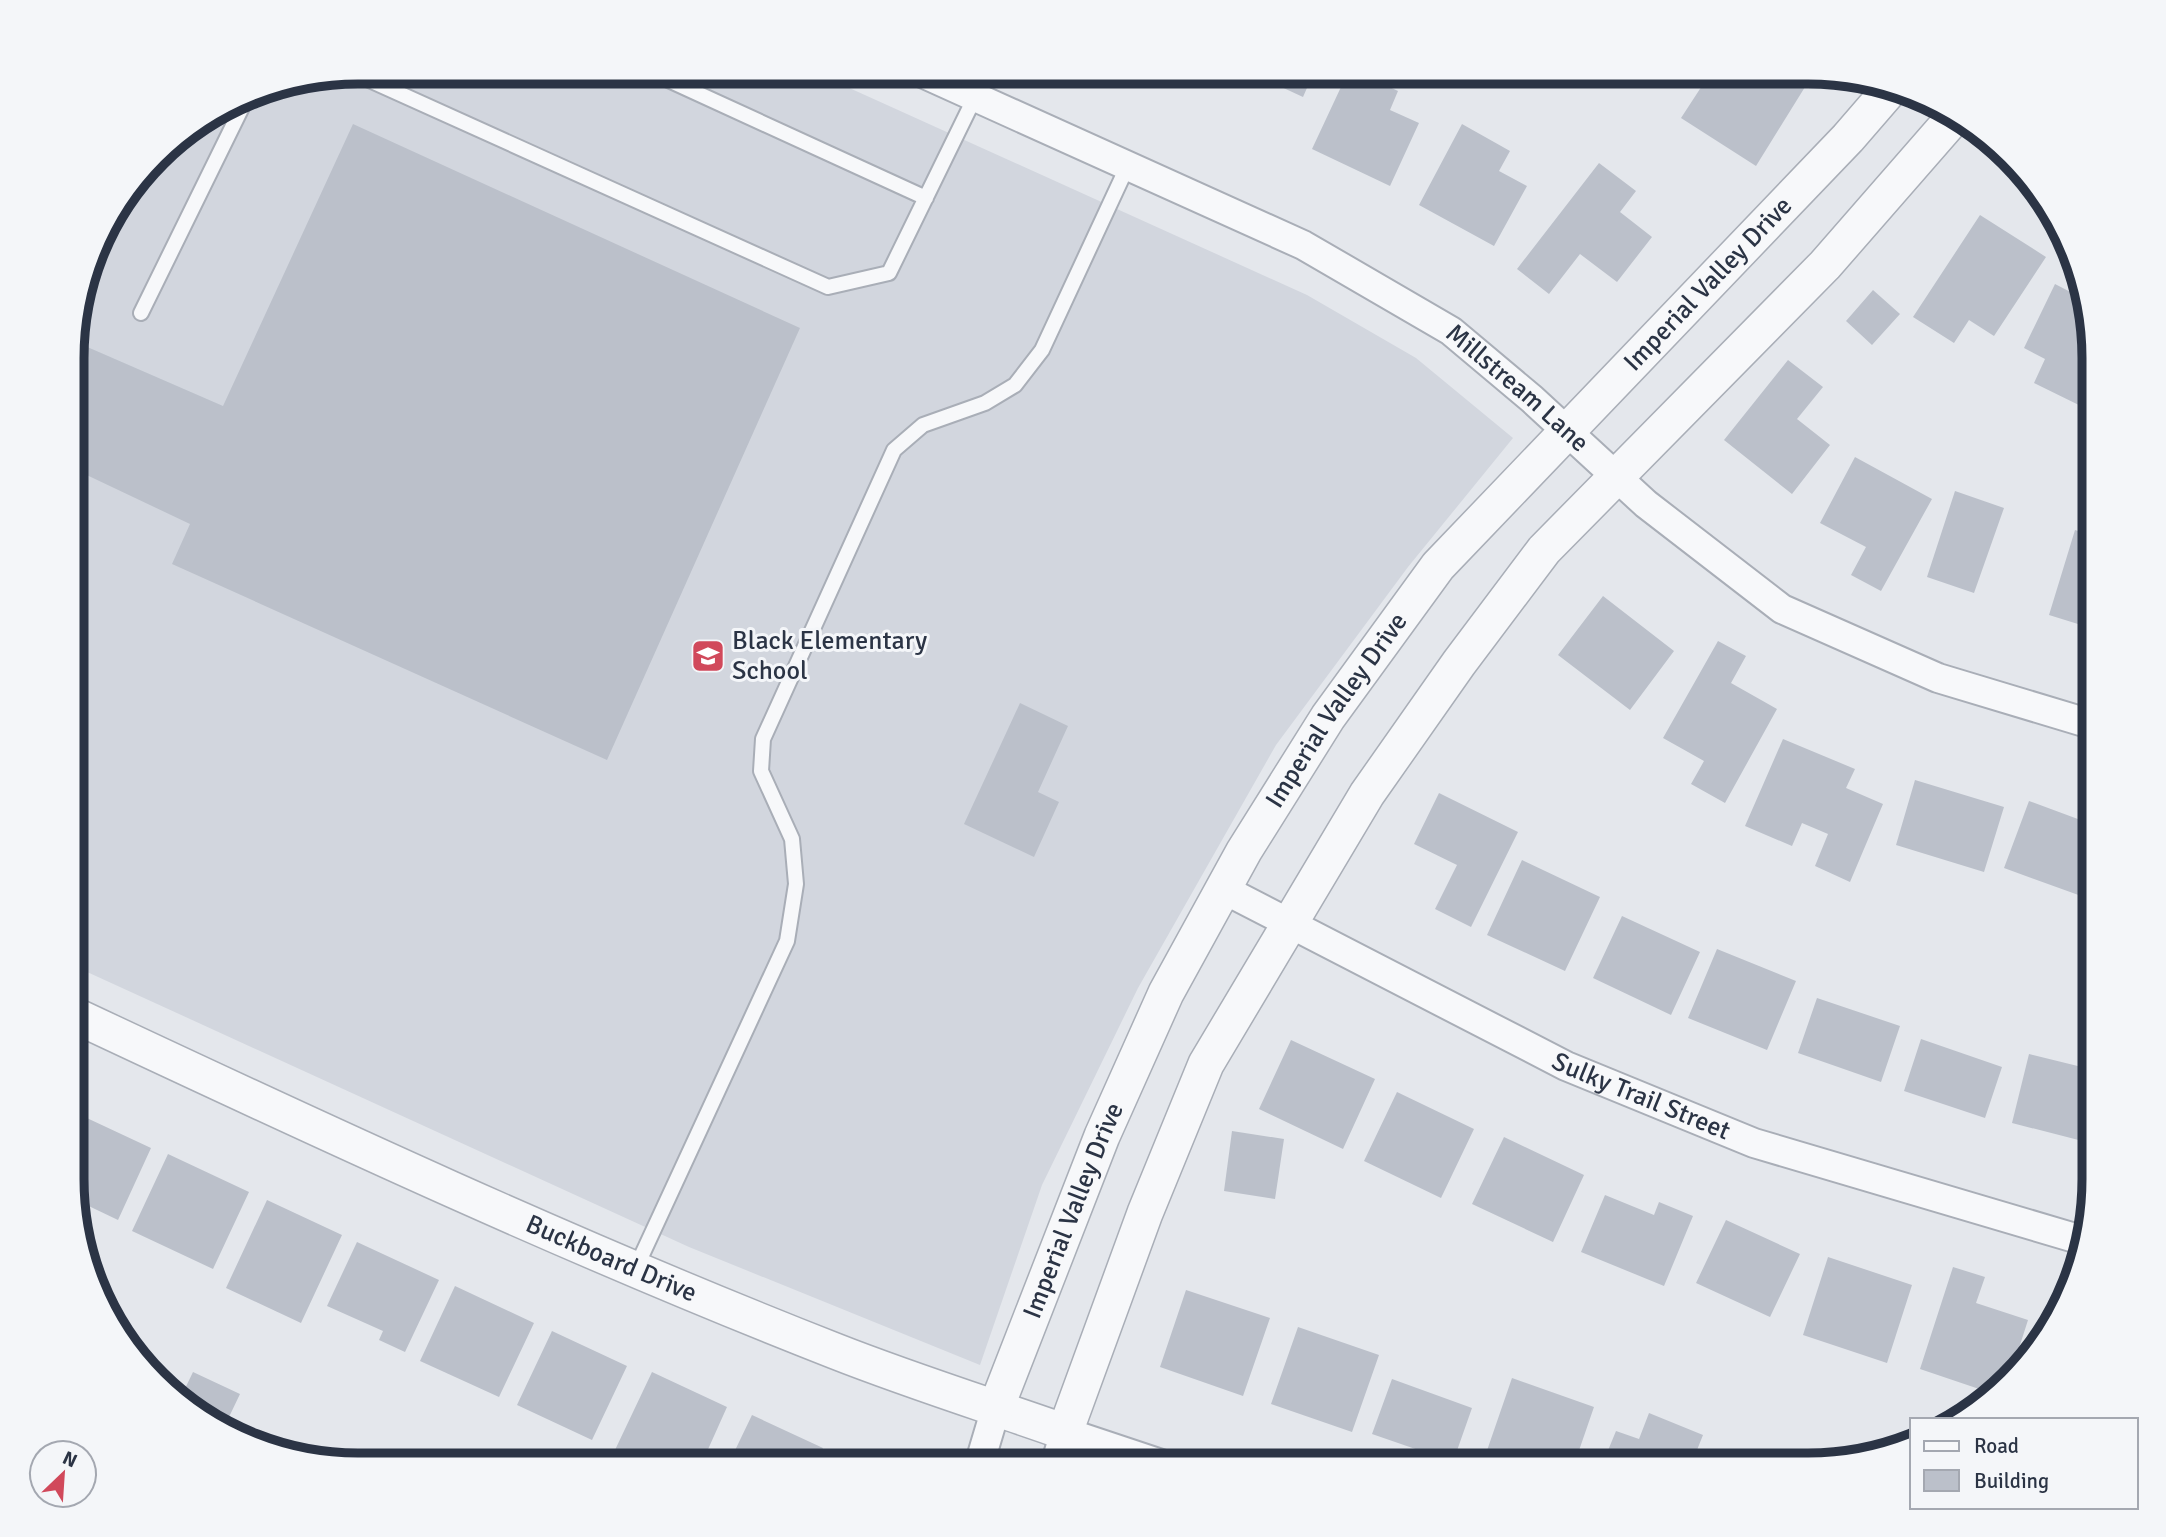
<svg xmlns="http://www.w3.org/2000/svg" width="2166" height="1537" viewBox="0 0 2166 1537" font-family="Signika,sans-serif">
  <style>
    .built { fill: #d2d6de }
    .building { fill: #bbc0ca }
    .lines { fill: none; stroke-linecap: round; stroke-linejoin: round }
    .service-casing { stroke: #a9aeb7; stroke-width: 18 }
    .minor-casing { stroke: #a9aeb7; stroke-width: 32 }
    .tertiary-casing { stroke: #a9aeb7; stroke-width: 38 }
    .service { stroke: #f7f8fa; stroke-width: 14 }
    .minor { stroke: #f7f8fa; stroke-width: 28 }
    .tertiary { stroke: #f7f8fa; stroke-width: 35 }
    .labels { text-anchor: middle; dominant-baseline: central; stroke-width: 6; stroke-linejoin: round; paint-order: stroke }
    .street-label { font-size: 26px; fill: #2b3445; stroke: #f4f6f9 }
    .poi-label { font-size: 26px; fill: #2b3445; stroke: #f4f6f9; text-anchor: start }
    .rim { fill: none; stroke: #2b3445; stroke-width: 9 }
  </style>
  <rect width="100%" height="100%" fill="#e4e7ec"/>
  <!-- built -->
  <path class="built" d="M358,72H814L1307,295L1416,358L1513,438L1408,567L1276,745L1138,988L1042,1185L980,1365L689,1247L74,966V321L101,231L169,143L249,93Z"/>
  <!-- building -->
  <path class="building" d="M1249,72H1314L1303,97Z
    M1348,72H1358L1398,91L1390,110L1419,123L1390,186L1312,149Z
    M1620,72H1662L1654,88Z
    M1711,72H1781L1805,87L1756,166L1681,118Z
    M353,124L800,328L607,760L172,564L190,524L74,469V369L85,346L223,406Z
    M1462,124L1510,151L1499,171L1527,186L1494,246L1419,205Z
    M1599,163L1636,191L1620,212L1652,237L1617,282L1580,254L1549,294L1517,269Z
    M1980,215L2046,257L1994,336L1969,320L1954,343L1913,317Z
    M2055,284L2082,298L2094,339V401L2089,410L2034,383L2045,359L2024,348Z
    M1873,290L1900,314L1872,345L1846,321Z
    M1788,360L1823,387L1797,419L1830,445L1792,494L1724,440Z
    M1855,457L1932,499L1881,591L1851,575L1866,547L1820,523Z
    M1955,491L2004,508L1974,593L1927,577Z
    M2075,530L2094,536V629L2049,615Z
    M1603,596L1674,651L1630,710L1558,655Z
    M1718,641L1746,656L1731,683L1777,709L1725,803L1691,784L1704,761L1663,738Z
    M1020,703L1068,726L1038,792L1059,802L1034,857L964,824Z
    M1783,739L1855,769L1846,788L1883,804L1850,882L1815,866L1828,834L1802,823L1792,846L1745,826Z
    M1915,780L2004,807L1984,872L1896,845Z
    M1439,793L1518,832L1471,927L1435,909L1457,865L1414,844Z
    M2029,801L2094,825V870L2084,897L2004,868Z
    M1522,860L1600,897L1565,971L1487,935Z
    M1622,916L1700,952L1671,1015L1593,978Z
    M1717,949L1796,981L1767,1050L1688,1018Z
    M1817,998L1900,1026L1881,1082L1798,1053Z
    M1921,1039L2002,1067L1985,1118L1904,1091Z
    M1291,1040L1375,1079L1343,1149L1259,1109Z
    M2029,1054L2094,1070V1144L2012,1123Z
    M1397,1092L1474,1129L1441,1198L1364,1161Z
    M74,1112L151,1148L118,1220L74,1199Z
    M1232,1131L1284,1139L1275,1199L1224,1191Z
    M1504,1137L1584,1175L1553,1242L1472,1204Z
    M168,1154L249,1192L213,1269L132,1231Z
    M1605,1195L1654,1215L1659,1202L1693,1216L1664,1286L1581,1252Z
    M267,1200L342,1235L301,1323L226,1288Z
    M1726,1220L1800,1254L1770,1317L1696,1283Z
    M357,1242L439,1280L405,1352L379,1340L383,1331L327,1306Z
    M1828,1257L1912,1285L1887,1363L1803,1335Z
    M1953,1267L1985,1277L1976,1303L2028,1320L2011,1373L1988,1392L1920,1369Z
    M455,1286L534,1323L499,1397L420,1361Z
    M1186,1290L1270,1318L1243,1396L1160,1367Z
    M1298,1327L1379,1355L1352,1432L1271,1404Z
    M552,1331L627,1366L592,1440L517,1405Z
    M193,1372L240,1394L229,1417L262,1433L257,1445L184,1406L179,1401Z
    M652,1372L727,1407L701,1465H646L615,1450Z
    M1512,1378L1594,1407L1574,1465H1482Z
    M1392,1379L1472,1408L1453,1462L1372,1434Z
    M1649,1413L1703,1435L1691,1465H1602L1616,1431L1639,1439Z
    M752,1415L823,1448L815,1465H728Z
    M277,1438L326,1461L325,1462L271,1451Z
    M847,1454L871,1465H842Z
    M1725,1454L1756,1465H1721Z"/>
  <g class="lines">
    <defs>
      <path id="service" d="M651,72L926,198
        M354,73L828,287L889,273L975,97
        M141,313L249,93
        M635,1270L787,941L796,884L792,839L761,771L763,739L894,450L923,425L985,403L1015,385L1042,350L1128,165"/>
      <g id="minor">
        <path id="s1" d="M920,72L1303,245L1451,331L1532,399L1646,504L1782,609L1938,678L2094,725"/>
        <path id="s2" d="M1223,889L1566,1066L1754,1143L2085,1241"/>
        <path d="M979,1465L996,1408"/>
        <path d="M1055,1465L1065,1432L1164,1465"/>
      </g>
      <g id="tertiary">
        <path id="s3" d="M74,1015C325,1133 577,1250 835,1351C911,1381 988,1405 1065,1432L1145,1213L1206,1064L1367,794L1459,663L1544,550L1825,265L1955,116"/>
        <path id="s4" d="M996,1408L1102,1136L1166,993L1244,851L1328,717L1438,566L1848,138L1893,86"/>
      </g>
    </defs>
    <!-- service casing -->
    <use href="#service" class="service-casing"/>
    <!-- minor casing -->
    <use href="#minor" class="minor-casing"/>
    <!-- tertiary casing -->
    <use href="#tertiary" class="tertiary-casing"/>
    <!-- service -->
    <use href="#service" class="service"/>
    <!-- minor -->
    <use href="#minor" class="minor"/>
    <!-- tertiary -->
    <use href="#tertiary" class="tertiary"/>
  </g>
  <!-- icons -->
  <defs>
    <symbol id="school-square" viewBox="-11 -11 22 22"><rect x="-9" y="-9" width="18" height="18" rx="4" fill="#d1495b" stroke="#f4f6f9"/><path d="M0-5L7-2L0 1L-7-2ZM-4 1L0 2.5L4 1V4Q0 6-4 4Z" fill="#fff"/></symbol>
  </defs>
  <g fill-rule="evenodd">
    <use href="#school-square" x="689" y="637" width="38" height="38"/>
  </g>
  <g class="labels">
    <!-- street labels -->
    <g class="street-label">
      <text stroke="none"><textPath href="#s4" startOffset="1346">Imperial Valley Drive</textPath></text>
      <text stroke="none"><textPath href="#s1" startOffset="679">Millstream Lane</textPath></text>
      <text stroke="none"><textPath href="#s4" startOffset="779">Imperial Valley Drive</textPath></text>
      <text stroke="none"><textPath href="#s2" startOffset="467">Sulky Trail Street</textPath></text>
      <text stroke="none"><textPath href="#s4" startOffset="212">Imperial Valley Drive</textPath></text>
      <text stroke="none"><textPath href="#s3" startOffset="590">Buckboard Drive</textPath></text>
    </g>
    <!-- poi labels -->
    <g class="poi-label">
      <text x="732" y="641">Black Elementary<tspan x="732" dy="30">School</tspan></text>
    </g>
  </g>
  <!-- crop -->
  <path d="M0 0H2166V1537H0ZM358 84H1808A274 274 0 0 1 2082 358V1179A274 274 0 0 1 1808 1453H358A274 274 0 0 1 84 1179V358A274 274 0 0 1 358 84Z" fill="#f4f6f9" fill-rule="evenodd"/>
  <path class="rim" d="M358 84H1808A274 274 0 0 1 2082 358V1179A274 274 0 0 1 1808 1453H358A274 274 0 0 1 84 1179V358A274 274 0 0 1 358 84Z"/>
  <!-- legend -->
  <rect x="1910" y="1418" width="228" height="91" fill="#f4f6f9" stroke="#a4a8b1" stroke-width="2"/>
  <rect x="1924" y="1441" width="35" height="10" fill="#f7f8fa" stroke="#a4a8b1" stroke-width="2"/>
  <text x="1974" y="1453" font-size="21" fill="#2b3445">Road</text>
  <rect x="1924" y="1470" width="35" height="21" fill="#bbc0ca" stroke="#a4a8b1" stroke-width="2"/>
  <text x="1974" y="1488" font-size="21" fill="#2b3445">Building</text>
  <!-- north arrow -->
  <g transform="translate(63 1474) rotate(25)"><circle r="33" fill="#f4f6f9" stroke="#a4a8b1" stroke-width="2"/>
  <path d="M0-5L12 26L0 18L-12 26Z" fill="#d1495b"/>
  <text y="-10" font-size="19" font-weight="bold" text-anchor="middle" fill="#2b3445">N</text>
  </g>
</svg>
